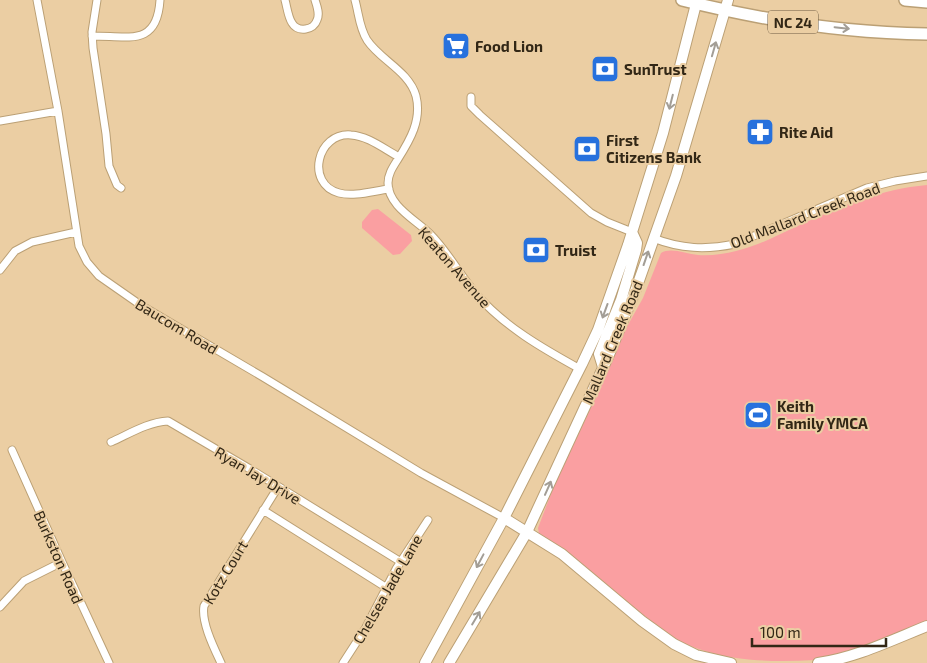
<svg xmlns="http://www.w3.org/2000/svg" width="927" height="663" viewBox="0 0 927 663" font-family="'Exo 2',sans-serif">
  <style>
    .green { fill: #fa9fa1 }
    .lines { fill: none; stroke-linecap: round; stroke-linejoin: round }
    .street-casing { stroke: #bba075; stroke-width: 9 }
    .secondary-casing { stroke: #bba075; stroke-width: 12 }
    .primary-casing { stroke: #bba075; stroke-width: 14 }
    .street { stroke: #fff; stroke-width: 7 }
    .secondary { stroke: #fff; stroke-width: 10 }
    .primary { stroke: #fff; stroke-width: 11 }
    .oneway { stroke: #a39e96 }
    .labels { text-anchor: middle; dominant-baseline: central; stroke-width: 4; stroke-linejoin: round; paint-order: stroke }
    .shield { fill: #ebcea3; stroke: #6a5940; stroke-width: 1 }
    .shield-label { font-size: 14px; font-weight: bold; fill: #322716 }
    .poi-label { font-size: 15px; font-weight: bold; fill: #322716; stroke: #ebcea3; text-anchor: start }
    .street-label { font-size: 15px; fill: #322716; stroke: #ebcea3 }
  </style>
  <rect width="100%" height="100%" fill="#ebcea3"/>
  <!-- green -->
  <path class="green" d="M927,185V622C892,635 852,653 815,660C763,663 710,661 665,633C648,623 633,608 617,596C591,575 565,555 539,534L538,528L555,483L597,395L624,332L643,298L661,253C671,247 686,254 698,255C711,256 724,254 736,251C759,246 779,234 800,225C841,206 881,189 927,185Z
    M378,209L411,235L412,241L400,254L393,255L362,228V222L372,210Z"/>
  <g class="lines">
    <defs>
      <path id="street" d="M37,0L58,111L79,246L87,262L99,276L142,306L263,377L421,473L504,518
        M97,0L92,32L93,48L106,134L109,166L117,185L121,188
        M285,0C287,7 288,17 292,23C298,33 314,30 317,20C320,14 317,6 315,0
        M355,0C359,14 359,27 367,40C380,60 409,71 416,96C422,120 410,140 398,159C393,167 388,174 388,183C388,206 416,220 430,234C448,252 460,275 476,294C505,327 542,348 580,369
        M92,36C129,36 157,47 160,0
        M471,97V106L480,115L591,213L607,222L632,232
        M0,121L58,111
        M389,189C373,191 354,197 339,193C305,184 317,132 351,135C368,136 384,149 399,157
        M653,238C681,249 706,250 735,244L867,188L895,181L927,176
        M0,270L15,251L32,242L76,232
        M111,442C129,434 148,422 168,421L250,469L401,562
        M12,450L62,562L109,663
        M263,510L387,588
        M0,607L24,581L62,562
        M221,663C214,648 201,622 204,606L278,487
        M343,663L365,629L396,569L428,520"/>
      <path id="secondary" d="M603,367L599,354L621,300L636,250L637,243L632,232
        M504,518L562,554L642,621L674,644L696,655L731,663
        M425,663L504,518L582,364L598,330L628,245L663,133L697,0
        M449,663L527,532L608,357L636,289L676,176L728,0
        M818,663C855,658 892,640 927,626"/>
      <path id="primary" d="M682,0C761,20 846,33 927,34
        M905,0L927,2"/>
    </defs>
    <!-- street casing -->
    <use href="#street" class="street-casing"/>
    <!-- secondary casing -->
    <use href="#secondary" class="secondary-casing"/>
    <!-- primary casing -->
    <use href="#primary" class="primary-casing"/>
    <!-- street -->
    <use href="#street" class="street"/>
    <!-- secondary -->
    <use href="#secondary" class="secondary"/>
    <!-- primary -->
    <use href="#primary" class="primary"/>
  </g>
  <!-- one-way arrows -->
  <defs><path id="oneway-shaft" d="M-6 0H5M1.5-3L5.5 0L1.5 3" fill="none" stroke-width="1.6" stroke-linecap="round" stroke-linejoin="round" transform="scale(1.25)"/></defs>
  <g class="oneway">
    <use href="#oneway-shaft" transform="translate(842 28) rotate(6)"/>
    <use href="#oneway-shaft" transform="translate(714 49) rotate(-74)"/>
    <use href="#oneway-shaft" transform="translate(671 102) rotate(104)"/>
    <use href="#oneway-shaft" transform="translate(646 258) rotate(-71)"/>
    <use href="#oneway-shaft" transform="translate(605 311) rotate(110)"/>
    <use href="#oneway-shaft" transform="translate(548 488) rotate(-66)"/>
    <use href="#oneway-shaft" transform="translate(480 561) rotate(118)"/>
    <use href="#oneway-shaft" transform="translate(476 618) rotate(-59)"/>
  </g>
  <!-- icons -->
  <defs>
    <symbol id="supermarket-square" viewBox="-11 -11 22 22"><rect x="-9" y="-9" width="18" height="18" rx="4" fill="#2771dd" stroke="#ebcea3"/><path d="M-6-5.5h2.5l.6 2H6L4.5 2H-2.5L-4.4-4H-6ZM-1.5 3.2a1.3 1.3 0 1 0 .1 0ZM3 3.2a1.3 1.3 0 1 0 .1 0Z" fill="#fff"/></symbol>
    <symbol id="bank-square" viewBox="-11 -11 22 22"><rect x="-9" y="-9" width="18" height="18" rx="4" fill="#2771dd" stroke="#ebcea3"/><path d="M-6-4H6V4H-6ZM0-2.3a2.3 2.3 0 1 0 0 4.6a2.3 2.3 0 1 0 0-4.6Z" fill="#fff"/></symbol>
    <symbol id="pharmacy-square" viewBox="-11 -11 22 22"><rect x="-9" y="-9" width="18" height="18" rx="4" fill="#2771dd" stroke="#ebcea3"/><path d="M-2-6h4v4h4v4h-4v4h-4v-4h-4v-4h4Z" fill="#fff"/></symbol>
    <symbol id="stadium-square" viewBox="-11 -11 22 22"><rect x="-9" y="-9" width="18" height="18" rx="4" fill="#2771dd" stroke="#ebcea3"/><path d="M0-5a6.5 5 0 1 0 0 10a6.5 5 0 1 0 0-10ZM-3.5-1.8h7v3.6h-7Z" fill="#fff"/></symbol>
  </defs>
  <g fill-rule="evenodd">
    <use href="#supermarket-square" x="440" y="30" width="32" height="32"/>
    <use href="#bank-square" x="589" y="53" width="32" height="32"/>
    <use href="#pharmacy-square" x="744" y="116" width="32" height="32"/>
    <use href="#bank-square" x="571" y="133" width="32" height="32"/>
    <use href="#bank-square" x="520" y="234" width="32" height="32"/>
    <use href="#stadium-square" x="742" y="399" width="32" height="32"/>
  </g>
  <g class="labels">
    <!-- shield labels -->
    <rect class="shield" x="768" y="10.5" width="50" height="23" rx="4"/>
    <g class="shield-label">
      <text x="793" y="22">NC 24</text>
    </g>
    <!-- poi labels -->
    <g class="poi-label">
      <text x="475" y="46">Food Lion</text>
      <text x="624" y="69">SunTrust</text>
      <text x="779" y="132">Rite Aid</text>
      <text x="606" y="140">First<tspan x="606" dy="17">Citizens Bank</tspan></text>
      <text x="555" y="250">Truist</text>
      <text x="777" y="406">Keith<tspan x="777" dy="17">Family YMCA</tspan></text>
    </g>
    <!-- street labels -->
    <g class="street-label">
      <text transform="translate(805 215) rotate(-21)">Old Mallard Creek Road</text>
      <text transform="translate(455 267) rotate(49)">Keaton Avenue</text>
      <text transform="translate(177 326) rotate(31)">Baucom Road</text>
      <text transform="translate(612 342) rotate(-67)">Mallard Creek Road</text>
      <text transform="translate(258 475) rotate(31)">Ryan Jay Drive</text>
      <text transform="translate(59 557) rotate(66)">Burkston Road</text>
      <text transform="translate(225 572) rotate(-59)">Kotz Court</text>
      <text transform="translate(387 589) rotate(-60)">Chelsea Jade Lane</text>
    </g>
  </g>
  <!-- scale -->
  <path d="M752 638v8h134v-8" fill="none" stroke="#322716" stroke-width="2.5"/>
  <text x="760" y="638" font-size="15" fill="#322716" stroke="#ebcea3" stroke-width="4" paint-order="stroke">100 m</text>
</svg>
